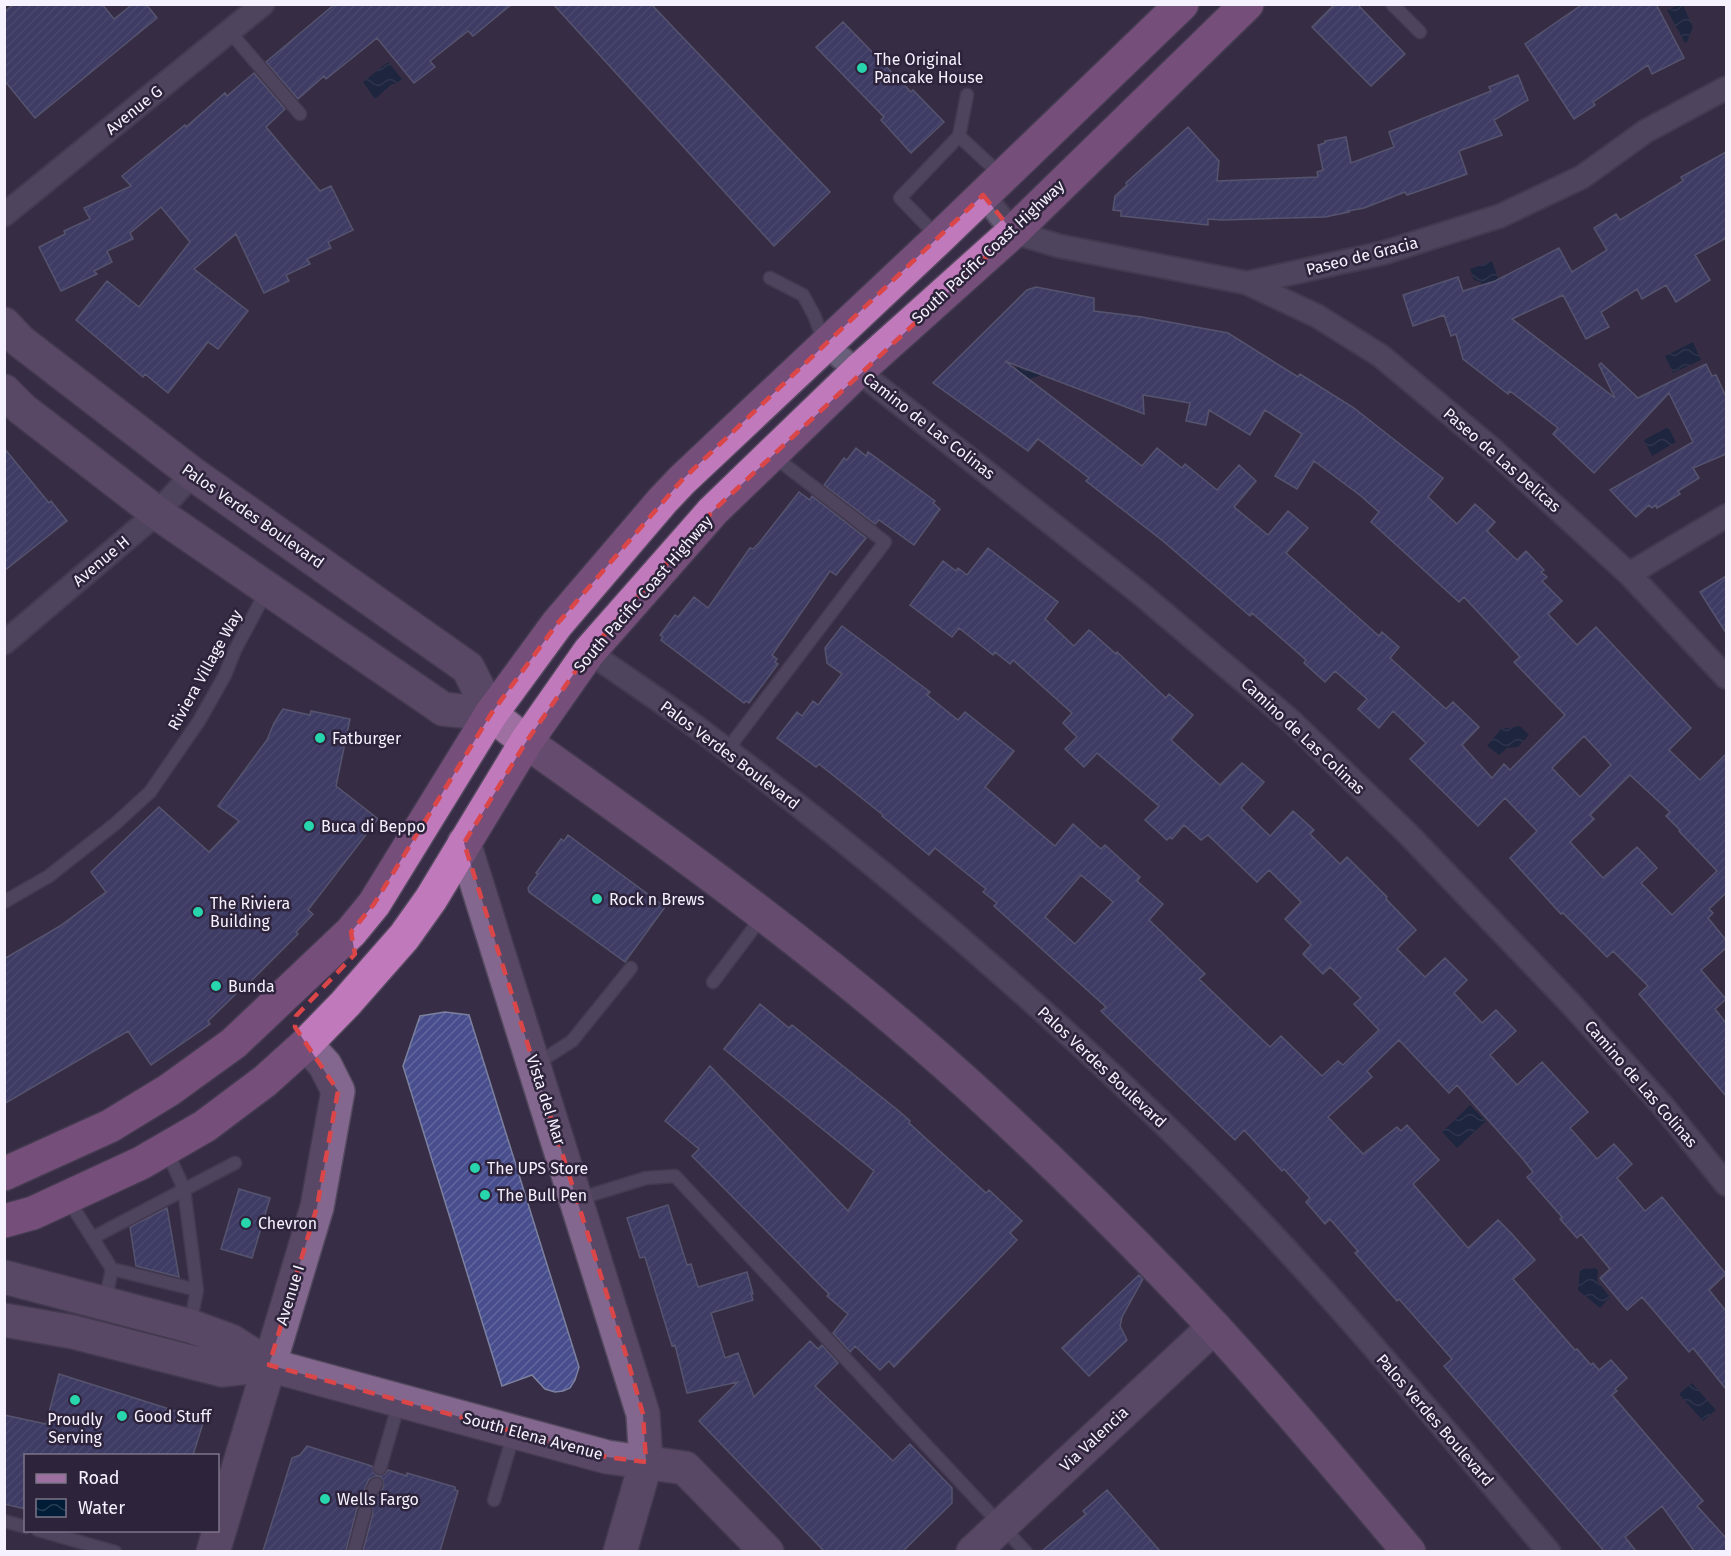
<svg xmlns="http://www.w3.org/2000/svg" width="1731" height="1556" viewBox="0 0 1731 1556" font-family="'Fira Sans',sans-serif">
  <style>
    .water { fill: url(#water-waves) }
    .building { fill: url(#building-hatch); stroke: #7c819f; stroke-width: 1.5; fill-rule: evenodd }
    .lines { fill: none; stroke-linecap: round; stroke-linejoin: round }
    .lane-casing { stroke: #53495e; stroke-width: 15 }
    .street-casing { stroke: #53495e; stroke-width: 26 }
    .secondary-casing { stroke: #53495e; stroke-width: 36 }
    .primary-casing { stroke: #53495e; stroke-width: 36 }
    .highway-casing { stroke: #53495e; stroke-width: 36 }
    .lane { stroke: #6a5f7b; stroke-width: 12 }
    .street { stroke: #6a5f7b; stroke-width: 22 }
    .secondary { stroke: #84678e; stroke-width: 33 }
    .primary { stroke: #9e6fa1; stroke-width: 33 }
    .highway { stroke: #c079ba; stroke-width: 33 }
    .marked { fill: none; stroke: #db4648; stroke-width: 4.5; stroke-dasharray: 12 8; stroke-linejoin: round }
    .poi-dot { fill: #28d5ad; stroke: #2d233b; stroke-width: 2 }
    .labels { text-anchor: middle; dominant-baseline: central; stroke-width: 5; stroke-linejoin: round; paint-order: stroke }
    .poi-label { font-size: 16px; fill: #f6f1fe; stroke: #2d233b; text-anchor: start }
    .street-label { font-size: 16px; fill: #f6f1fe; stroke: #2d233b }
  </style>
  <defs>
    <pattern id="water-waves" width="16" height="10" patternUnits="userSpaceOnUse" patternTransform="scale(1.5)"><rect width="16" height="10" fill="#011c37"/><path d="M0 5q4-4 8 0t8 0" fill="none" stroke="#273d55"/></pattern>
    <pattern id="building-hatch" width="6" height="6" patternUnits="userSpaceOnUse" patternTransform="scale(1.5)"><rect width="6" height="6" fill="#474d8d"/><path d="M-1 1l2-2M0 6l6-6M5 7l2-2" fill="none" stroke="#62679e"/></pattern>
  </defs>
  <rect width="100%" height="100%" fill="#372d46"/>
  <!-- water -->
  <path class="water" d="M1679,5H1683L1693,27L1687,42L1685,43L1667,10Z
    M388,62L402,79L396,84H392L375,99L363,82Z
    M1492,261L1507,304L1482,291L1481,282L1474,280L1470,269Z
    M1693,342L1701,360L1673,373L1665,356Z
    M1018,362L1043,372L1039,376L1026,380L1017,373Z
    M1668,427L1676,442L1652,456L1644,440Z
    M1520,726L1529,735L1518,747L1507,748L1499,755L1487,746L1501,729Z
    M1470,1105L1486,1121L1457,1148L1442,1132Z
    M1598,1268L1597,1281L1610,1297L1600,1308L1578,1290L1580,1269Z
    M1692,1383L1716,1410L1703,1421L1679,1394Z"/>
  <!-- building -->
  <path class="building" d="M14,4H102L114,19L133,4H146L157,18L35,118L4,80V12Z
    M335,4H512L473,36L468,31L430,61L435,67L414,83L377,38L326,79L324,76L298,99L266,62Z
    M553,4H651L830,192L774,246Z
    M1335,4H1357L1405,54L1371,86L1312,27Z
    M1583,4H1656L1684,58L1652,74L1648,65L1593,102L1595,105L1574,119L1525,44Z
    M843,22L911,92L913,90L944,122L911,153L881,120L884,117L816,47Z
    M254,73L285,109L266,127L320,191L331,186L353,230L328,242L331,248L307,259L310,264L286,275L289,281L264,293L236,234L194,269L248,311L218,349L208,342L168,393L145,374L143,377L76,320L107,281L139,307L190,242L161,207L130,233L133,239L107,251L112,262L94,271L97,274L61,291L39,247L65,234L64,231L90,219L84,208L131,186L122,176L185,125L186,127L225,93L227,96Z
    M1518,75L1528,100L1494,120L1502,135L1459,151L1467,174L1439,184L1407,195L1405,192L1364,208L1348,211L1349,212L1325,217L1222,220L1208,219V225L1121,216V211L1113,210L1115,196L1127,185L1126,183L1188,127L1219,161L1217,181L1318,177L1317,172L1323,170L1318,145L1325,143V141L1346,137L1351,163L1394,147L1389,132L1491,91L1489,87Z
    M1726,152V238L1695,255L1710,280L1676,302L1666,285L1642,299L1637,289L1601,312L1609,327L1586,339L1563,295L1512,319L1615,398L1599,365L1601,363L1638,398L1706,364L1712,376L1716,375L1726,397V454L1693,468L1699,478L1678,491L1680,494L1657,508L1656,505L1652,508L1649,505L1636,517L1610,490L1693,442L1669,393L1594,473L1553,434L1558,428L1510,391L1508,394L1463,359L1456,334L1451,336L1444,315L1413,326L1403,295L1458,277L1463,291L1495,281L1559,248L1572,272L1607,250L1594,228L1616,214L1620,220L1683,181L1681,177Z
    M1036,287L1094,298V311L1142,317L1228,333L1298,377L1300,374L1354,408L1443,478L1428,497L1457,524L1475,504L1495,522L1487,531L1517,560L1526,551L1544,570L1541,572L1547,577L1542,581L1562,601L1548,614L1577,645L1596,627L1691,728L1669,750L1700,780L1726,754V893L1709,909L1713,913L1708,918L1726,940V948L1701,970L1726,999L1715,1009L1726,1023V1096L1639,994L1648,986L1613,951L1607,957L1563,913L1561,914L1510,858L1537,831L1505,798L1478,826L1410,759L1426,743L1393,711L1379,728L1358,709L1367,699L1335,671L1325,682L1304,663L1306,660L1273,631L1252,613L1250,616L1163,541L1086,481L1089,478L1038,439L1028,451L933,383L1027,290ZM1005,361L1144,414L1143,395L1190,403L1186,421L1206,425L1209,410L1250,435L1265,410L1302,434L1275,476L1297,489L1314,461L1361,496L1379,512L1371,522L1459,602L1464,597L1520,657L1514,662L1565,715L1510,770L1504,764L1492,778L1462,745L1479,727L1453,702L1446,709L1390,658L1399,647L1382,632L1379,636L1286,553L1308,528L1288,511L1268,535L1234,507L1256,481L1239,465L1217,490L1185,464L1182,468L1157,448L1142,466ZM1584,736L1611,765L1580,797L1552,768ZM1630,775L1670,812L1666,816L1680,830L1679,831L1717,871L1672,915L1641,883L1657,868L1637,847L1603,878L1570,842L1594,819L1590,815Z
    M4,448L49,503L51,501L67,521L4,571Z
    M856,448L866,456L868,452L935,501L933,503L940,509L914,545L879,520L875,524L824,485L844,458L847,460Z
    M799,492L810,500L812,496L866,538L836,575L830,571L772,655L777,659L775,662L778,664L749,703L746,701L744,703L661,640L663,637L660,635L675,615L678,617L694,597L708,608L750,548L753,549L759,543Z
    M988,548L1058,602L1045,619L1074,646L1089,630L1116,654L1117,652L1166,698L1169,694L1193,715L1171,740L1220,785L1242,763L1264,782L1241,808L1270,836L1293,811L1314,830L1310,834L1340,864L1347,857L1387,897L1386,899L1416,930L1397,949L1425,977L1445,958L1467,980L1454,993L1482,1023L1496,1010L1516,1031L1490,1055L1517,1085L1542,1062L1588,1112L1570,1128L1597,1159L1614,1144L1632,1164L1617,1178L1645,1211L1662,1197L1726,1274L1709,1290L1726,1311V1389L1693,1348L1689,1352L1642,1297L1627,1310L1600,1278L1610,1269L1581,1234L1577,1238L1560,1219L1562,1217L1527,1177L1533,1172L1522,1158L1457,1085L1449,1093L1399,1040L1367,1071L1372,1077L1328,1117L1363,1154L1397,1127L1401,1131L1407,1125L1439,1160L1413,1184L1468,1248L1498,1220L1511,1233L1535,1260L1513,1279L1575,1350L1577,1349L1591,1365L1593,1363L1599,1370L1611,1360L1627,1378L1615,1389L1617,1391L1612,1395L1703,1501L1697,1506L1726,1538V1551H1694L1662,1506L1625,1537L1636,1551H1604L1444,1366L1452,1359L1399,1299L1397,1301L1355,1253L1358,1251L1330,1219L1325,1224L1306,1202L1310,1198L1284,1169L1282,1171L1244,1130L1235,1140L1101,1011L1106,1007L994,906L997,903L983,892L986,889L935,848L929,855L882,816L883,815L819,764L816,767L777,738L797,712L802,716L813,701L818,705L842,674L827,663L825,648L842,626L930,692L927,695L958,720L965,712L1014,751L985,787L1055,846L1073,824L1101,849L1105,845L1140,877L1137,881L1163,904L1149,920L1205,974L1199,979L1270,1047L1281,1036L1322,1076L1338,1061L1343,1065L1379,1030L1354,1004L1361,998L1330,967L1323,974L1303,954L1311,945L1285,919L1301,902L1269,870L1257,882L1208,835L1201,840L1184,825L1172,839L1170,837L1167,840L1145,820L1159,806L1097,753L1084,767L1065,749L1077,737L1063,723L1072,713L1013,660L1010,664L995,652L993,655L959,628L952,637L910,605L943,561L956,571L958,568L967,575ZM1081,875L1113,902L1075,944L1045,917Z
    M1726,576V633L1700,592Z
    M283,709L310,715L311,711L350,719L336,786L378,819L308,910L313,914L296,932L298,934L245,987L244,986L208,1021L210,1024L151,1065L128,1031L4,1104V959L60,926L106,892L91,872L159,807L209,852L239,821L218,806L267,740L274,723Z
    M568,835L665,907L625,962L529,892L528,888L538,874L536,873L561,839L564,841Z
    M760,1004L789,1028L792,1025L900,1112L910,1121L909,1123L986,1193L989,1190L1022,1221L1010,1233L1017,1240L894,1367L889,1361L880,1370L855,1346L850,1352L833,1333L848,1314L827,1296L829,1294L692,1156L699,1149L665,1121L710,1066L848,1211L874,1171L724,1049Z
    M445,1012L469,1015L579,1367L575,1380L570,1388L563,1391L555,1392L545,1389L532,1375L502,1386L403,1066L420,1016Z
    M239,1189L270,1198L252,1258L221,1249Z
    M668,1205L687,1265L691,1264L698,1287L747,1272L753,1294H751L753,1300L711,1313L725,1358L738,1353L754,1397L810,1341L818,1349L822,1345L838,1363L815,1386L893,1461L910,1444L952,1488V1503L903,1551H824L699,1421L738,1382L687,1393L675,1345L672,1346L645,1257L640,1258L627,1218Z
    M167,1208L179,1277L136,1266L130,1227Z
    M1139,1275L1143,1279L1122,1317L1120,1326L1127,1340L1089,1376L1062,1348Z
    M59,1374L204,1420L193,1455H26V1509L4,1504V1415L46,1424Z
    M307,1446L372,1466L374,1473L378,1476L385,1474L388,1470L407,1476V1473L455,1487V1490L458,1491L440,1551H363L373,1513L371,1506L367,1503L360,1505L357,1508L346,1551H263L292,1458L300,1455ZM376,1476L381,1477L384,1485L380,1494L372,1497L366,1493L365,1488L369,1479Z
    M1107,1490L1160,1551H1042L1086,1514L1083,1511Z"/>
  <g class="lines">
    <defs>
      <path id="lane" d="M1392,4L1420,32
        M230,32L300,114
        M959,136L1002,176
        M937,236L900,198L959,136L967,95
        M770,278L803,295L814,315L824,341
        M727,750L885,542L772,455
        M4,902L49,876L115,824L150,792L199,721L225,675L235,650L267,590
        M713,982L762,917
        M536,1064L572,1041L631,968
        M166,1149L184,1189L197,1290L190,1325
        M67,1198L112,1269L105,1302
        M578,1199L646,1178L675,1176L1026,1552
        M92,1238L235,1163
        M112,1269L197,1290
        M380,1468L399,1403
        M373,1489L376,1484
        M494,1500L514,1433
        M4,1521L26,1527
        M38,1530L115,1552
        M354,1552L365,1511"/>
      <path id="street" d="M983,195L1013,232L1059,246L1247,283L1383,253L1500,216L1582,177L1646,131L1726,88
        M4,215L263,4
        M1247,283L1317,316L1381,356L1492,449L1629,574L1726,677
        M825,345L1141,594L1291,721L1407,833L1571,1004L1662,1105L1726,1184
        M1629,574L1726,516
        M4,643L157,513L193,474
        M589,652C627,679 666,704 703,732C867,855 1025,989 1172,1132C1307,1263 1427,1409 1549,1552"/>
      <path id="secondary" d="M4,324L20,341L193,474L468,668L491,714
        M4,391L22,409L157,513L436,704L443,709L491,714
        M464,843L643,1414L646,1462L620,1552
        M4,1277L190,1326L231,1341L269,1365L607,1457L685,1468L767,1552
        M4,1320L73,1332L222,1370L269,1365
        M213,1552L317,1207L338,1091L325,1065L306,1044
        M973,1552L1214,1327"/>
      <path id="primary" d="M491,714L526,742C679,850 831,960 970,1086C1054,1163 1137,1244 1215,1328C1282,1401 1345,1476 1409,1552"/>
      <path id="highway" d="M4,1174L110,1126L169,1090L234,1043L351,932L374,904L491,714L557,624L663,500L682,480L939,238L1182,4
        M4,1221L33,1213L141,1163L205,1126L265,1081L306,1044L345,1004L404,937L431,899L526,742L589,652L713,511L858,371L1013,232L1247,4"/>
    </defs>
    <!-- lane casing -->
    <use href="#lane" class="lane-casing"/>
    <!-- street casing -->
    <use href="#street" class="street-casing"/>
    <!-- secondary casing -->
    <use href="#secondary" class="secondary-casing"/>
    <!-- primary casing -->
    <use href="#primary" class="primary-casing"/>
    <!-- highway casing -->
    <use href="#highway" class="highway-casing"/>
    <!-- lane -->
    <use href="#lane" class="lane"/>
    <!-- street -->
    <use href="#street" class="street"/>
    <!-- secondary -->
    <use href="#secondary" class="secondary"/>
    <!-- primary -->
    <use href="#primary" class="primary"/>
    <!-- highway -->
    <use href="#highway" class="highway"/>
  </g>
  <!-- marked area -->
  <path d="M0 0H1731V1556H0ZM983,195L1013,232L713,511L589,652L526,742L464,843L627,1358L643,1414L646,1462L607,1457L269,1365L317,1207L338,1091L295,1027L296,1016L355,954L351,932L374,904L491,714L557,624L682,480Z" fill="#372d46" fill-opacity=".55" fill-rule="evenodd"/>
  <path class="marked" d="M983,195L1013,232L713,511L589,652L526,742L464,843L627,1358L643,1414L646,1462L607,1457L269,1365L317,1207L338,1091L295,1027L296,1016L355,954L351,932L374,904L491,714L557,624L682,480Z"/>
  <!-- markers -->
  <g class="poi-dot">
    <circle cx="862" cy="68" r="6"/>
    <circle cx="320" cy="738" r="6"/>
    <circle cx="309" cy="826" r="6"/>
    <circle cx="597" cy="899" r="6"/>
    <circle cx="198" cy="912" r="6"/>
    <circle cx="216" cy="986" r="6"/>
    <circle cx="475" cy="1168" r="6"/>
    <circle cx="485" cy="1195" r="6"/>
    <circle cx="246" cy="1223" r="6"/>
    <circle cx="75" cy="1400" r="6"/>
    <circle cx="122" cy="1416" r="6"/>
    <circle cx="325" cy="1499" r="6"/>
  </g>
  <g class="labels">
    <!-- poi labels -->
    <g class="poi-label">
      <text x="874" y="59">The Original<tspan x="874" dy="18">Pancake House</tspan></text>
      <text x="332" y="738">Fatburger</text>
      <text x="321" y="826">Buca di Beppo</text>
      <text x="609" y="899">Rock n Brews</text>
      <text x="210" y="903">The Riviera<tspan x="210" dy="18">Building</tspan></text>
      <text x="228" y="986">Bunda</text>
      <text x="487" y="1168">The UPS Store</text>
      <text x="497" y="1195">The Bull Pen</text>
      <text x="258" y="1223">Chevron</text>
      <text x="134" y="1416">Good Stuff</text>
      <text x="75" y="1419" text-anchor="middle">Proudly<tspan x="75" dy="18">Serving</tspan></text>
      <text x="337" y="1499">Wells Fargo</text>
    </g>
    <!-- street labels -->
    <g class="street-label">
      <text transform="translate(134 110) rotate(-39)">Avenue G</text>
      <text transform="translate(988 252) rotate(-43)">South Pacific Coast Highway</text>
      <text transform="translate(1362 256) rotate(-14)">Paseo de Gracia</text>
      <text transform="translate(929 426) rotate(38)">Camino de Las Colinas</text>
      <text transform="translate(1502 460) rotate(41)">Paseo de Las Delicas</text>
      <text transform="translate(253 516) rotate(35)">Palos Verdes Boulevard</text>
      <text transform="translate(101 561) rotate(-40)">Avenue H</text>
      <text transform="translate(643 594) rotate(-49)">South Pacific Coast Highway</text>
      <text transform="translate(205 670) rotate(-61)">Riviera Village Way</text>
      <text transform="translate(1303 736) rotate(43)">Camino de Las Colinas</text>
      <text transform="translate(730 755) rotate(37)">Palos Verdes Boulevard</text>
      <text transform="translate(1102 1067) rotate(43)">Palos Verdes Boulevard</text>
      <text transform="translate(1641 1084) rotate(49)">Camino de Las Colinas</text>
      <text transform="translate(546 1100) rotate(72)">Vista del Mar</text>
      <text transform="translate(290 1295) rotate(-73)">Avenue I</text>
      <text transform="translate(1435 1420) rotate(49)">Palos Verdes Boulevard</text>
      <text transform="translate(533 1436) rotate(15)">South Elena Avenue</text>
      <text transform="translate(1094 1439) rotate(-43)">Via Valencia</text>
    </g>
  </g>
  <!-- border -->
  <rect width="1731" height="1556" fill="none" stroke="#f6f1fe" stroke-width="12"/>
  <!-- legend -->
  <rect x="24" y="1454" width="195" height="78" fill="#2d233b" stroke="#7d7589" stroke-width="1.5"/>
  <rect x="36" y="1474" width="30" height="9" fill="#9e6fa1" stroke="#7d7589" stroke-width="1.5"/>
  <text x="78" y="1484" font-size="18" fill="#f6f1fe">Road</text>
  <rect x="36" y="1499" width="30" height="18" fill="url(#water-waves)" stroke="#7d7589" stroke-width="1.5"/>
  <text x="78" y="1514" font-size="18" fill="#f6f1fe">Water</text>
</svg>
